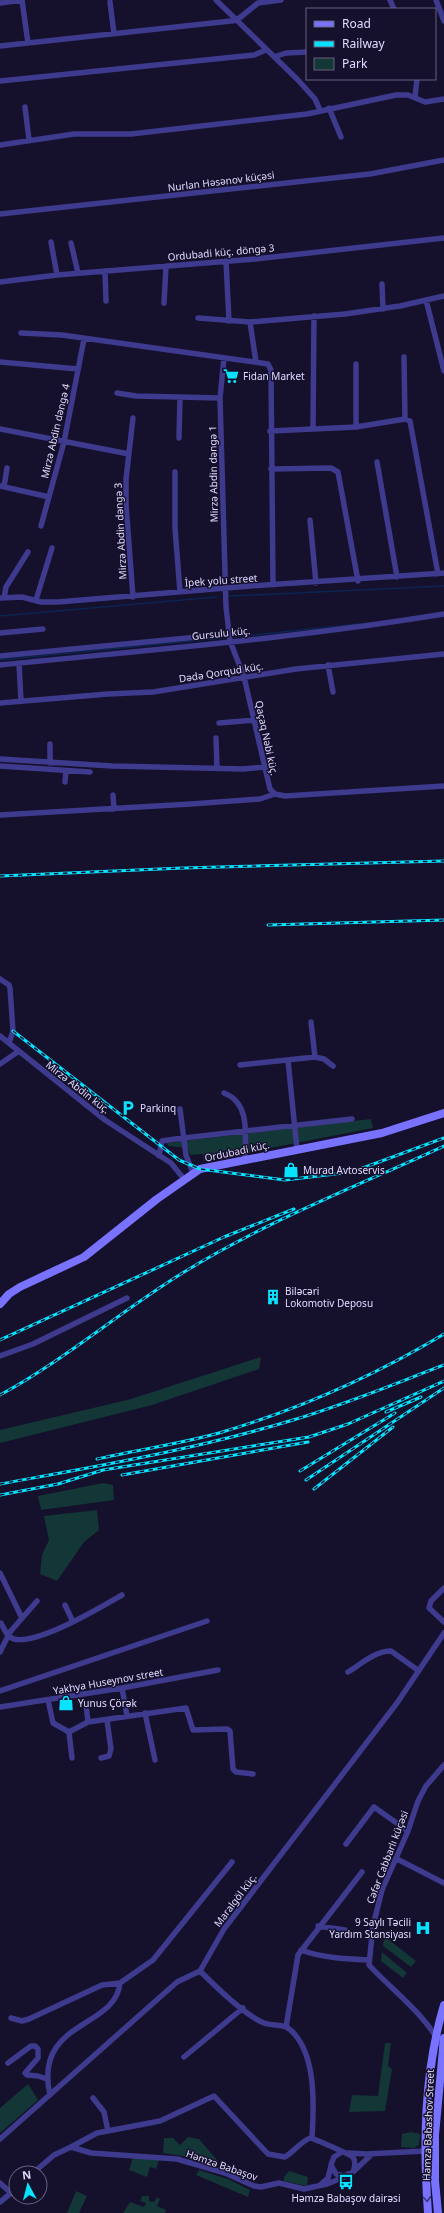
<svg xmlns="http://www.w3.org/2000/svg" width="444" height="2213" viewBox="0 0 444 2213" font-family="'Noto Sans',sans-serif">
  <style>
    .green { fill: #133636 }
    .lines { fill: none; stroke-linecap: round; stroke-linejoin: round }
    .stream { stroke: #0b2451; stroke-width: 1.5 }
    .street { stroke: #3e3a8d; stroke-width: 5.5 }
    .secondary { stroke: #7872ff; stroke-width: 8 }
    .rail-casing { stroke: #07e3ff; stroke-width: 3 }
    .rail { stroke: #15102c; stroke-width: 1.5; stroke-dasharray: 4.5; stroke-linecap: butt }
    .oneway { stroke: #3d3780 }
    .labels { text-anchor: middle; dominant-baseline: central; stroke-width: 3; stroke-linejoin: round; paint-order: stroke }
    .street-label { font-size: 10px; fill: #e0dbff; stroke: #15102c }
    .poi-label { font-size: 10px; fill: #e0dbff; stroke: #15102c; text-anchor: start }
  </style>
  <rect width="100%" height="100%" fill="#15102c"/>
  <!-- green -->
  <path class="green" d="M371,1119L373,1128L204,1161L203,1154L190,1155L188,1148L168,1146L167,1143Z
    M261,1357L259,1369L152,1405L0,1443V1430L131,1399Z
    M103,1483L113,1485L114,1500L41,1510L38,1496Z
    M97,1510L99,1530L84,1542L57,1581L40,1574L42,1555L49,1540L44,1516Z
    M384,1936L416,1961L411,1967L383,1946Z
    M382,1952L407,1973L403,1978L381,1961Z
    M385,2043H391L388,2066L392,2069L385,2111L349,2112L352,2095L378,2096Z
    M28,2084L38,2100L0,2133V2108Z
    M411,2132L420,2134L419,2145L414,2148L401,2147L402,2134Z
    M188,2137L199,2139L218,2161L216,2166L190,2157L163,2153L164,2138H173L180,2145Z
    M133,2158L159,2160L156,2169L150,2167L147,2177L129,2170Z
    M199,2170L228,2179L250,2190L248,2197L196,2175Z
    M289,2171L308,2177L307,2186L284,2181V2177Z
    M76,2191L87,2196L79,2213H67Z
    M142,2196H149V2201L154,2202L157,2197L160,2199L157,2206L166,2210L165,2213H123L130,2202L144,2207L146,2203L140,2201Z"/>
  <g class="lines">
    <!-- stream -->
    <path class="stream" d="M230,596L444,586
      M0,616L217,597
      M235,637L358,624
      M0,660L223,638"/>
    <!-- street -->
    <path class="street" d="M216,0L298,80L315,99L320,110
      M390,0L394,9
      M436,0L444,21
      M110,2L114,34
      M0,3L22,0L28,43
      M0,46L231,21L237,20L258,3L281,0
      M274,57L286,53L307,52
      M0,81L254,55L266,50
      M415,97L417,79
      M25,107L29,140
      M329,108L341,137
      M0,145L74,134H131L307,114L396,95H408L425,102L444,99
      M0,214L370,174L444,160
      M51,242L57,275
      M71,243L78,273
      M226,261L229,321
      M105,271L106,301
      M0,282L57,275L255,259L444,238
      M382,284L383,309
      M426,300L444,371
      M164,303L166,266
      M198,318L250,322L345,314L400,306L444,296
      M250,322L256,362
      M21,333L62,335L268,364L271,370L273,585
      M404,357L405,419
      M224,358L220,398L226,607L230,641L244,677L270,789L275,794L285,796L444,786
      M0,362L78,369
      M117,393L136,396L220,398
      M133,418L126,479V505L133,597
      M356,427V364
      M0,429L129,454
      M313,429L314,316
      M270,431L356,427L405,419L410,421L438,574
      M179,438L180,398
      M377,462L397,577
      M271,469L331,468L338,472L358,581
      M175,472V528L180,592
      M0,486L49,497
      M4,487L7,468
      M310,520L316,583
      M41,526L64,442L84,339
      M0,598L22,597L41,602H58L250,586L444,573
      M4,598L6,587L28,552
      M36,600L52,548
      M0,633L43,629
      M0,656L229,634
      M19,663L21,701
      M0,665C148,650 297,638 444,614
      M328,665L333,692
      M0,703L108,694L153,692L296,669L444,654
      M219,723L255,720
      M216,738L217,768
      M0,759L112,766L243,769L265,767
      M50,763V744
      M0,766L90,772
      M65,782L66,771
      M113,795L114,809
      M0,815L191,804L260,799L275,794
      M0,979L9,985L10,988L13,1031L9,1043
      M311,1022L315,1057
      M0,1036L105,1120L171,1163L184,1179
      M288,1060L297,1150
      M0,1064L19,1051
      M240,1065L315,1057L324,1059L333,1066
      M224,1093C251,1103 245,1136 245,1159
      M180,1109L186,1155L193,1173
      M159,1156L162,1141L175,1139L352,1119
      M0,1356L33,1344L127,1298
      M0,1573L22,1618
      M444,1588L431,1601L429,1608L444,1622
      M65,1605L73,1622
      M1,1623C4,1629 7,1637 14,1639C38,1645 101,1607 122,1595
      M0,1652L10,1632L37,1601
      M348,1672C361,1664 375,1651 391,1651L419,1671
      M122,1688L127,1716
      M0,1691L207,1621
      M48,1700L53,1723L69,1732L88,1722L186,1708L193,1730L227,1729L230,1731L233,1769L236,1772L253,1774
      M86,1705L88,1722
      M0,1707L122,1688L218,1670
      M145,1713L155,1760
      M69,1732L72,1758
      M101,1758L109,1756L111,1749L107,1720
      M346,1844L374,1807L408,1831
      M397,1859L444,1883
      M318,1926L345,1930
      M301,1950C322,1958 347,1959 369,1960
      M200,1971C214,1985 246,2016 264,2023C271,2026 282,2024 288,2028C317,2050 314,2106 312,2138
      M11,2018L22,2021L29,2019L102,1985L120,1983L153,1960L232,1862
      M286,2027L298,1955L362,1872
      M442,2047C425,2014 394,1992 369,1965L373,1926L382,1890L408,1831L418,1801L426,1786L444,1765
      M184,2057L243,2008
      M8,2063L31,2046H35L38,2049V2058L25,2073L27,2075L38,2076L47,2079
      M50,2095C33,2020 116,2029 120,1983
      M93,2098L104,2112L108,2131
      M0,2139L177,1982L200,1971L224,1929L397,1703L444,1633
      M71,2147L97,2133L160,2121L214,2096L268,2154L285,2157C293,2152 302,2141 310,2138C313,2138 351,2155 353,2157C356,2162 355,2167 353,2172L344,2176L336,2174L331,2165L334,2157L342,2152
      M348,2153L366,2154L425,2151
      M354,2171L371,2155
      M33,2173L54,2155L71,2147L91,2153L177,2159L225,2173L254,2186L261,2187L279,2183L304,2189L327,2184L347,2176
      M0,2183L11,2193
      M320,2185L328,2178L331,2166
      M0,2202L16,2189"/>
    <!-- secondary -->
    <path class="secondary" d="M0,1304L9,1294L20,1287L84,1257L157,1199L200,1169L382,1133L444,1113
      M428,2213C423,2144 424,2072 444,2005
      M438,2213L435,2181V2135L444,2038"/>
    <defs>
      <path id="rail" d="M0,876L183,868L444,861
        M268,925L444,920
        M13,1031L179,1160L200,1169L285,1180L352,1172L444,1138
        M0,1340L224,1237L294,1209
        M0,1395C61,1362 115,1316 173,1279C257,1225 353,1188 444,1146
        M386,1412L421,1397
        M97,1459C137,1450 179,1444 219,1433C297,1410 374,1376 444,1334
        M300,1471L395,1413
        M122,1475L308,1442
        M306,1480L444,1388
        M0,1484C98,1466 198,1449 293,1420C344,1405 394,1384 444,1365
        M314,1489L393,1427
        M0,1495L58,1484L103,1470L309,1437L348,1424L444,1381"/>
    </defs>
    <!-- rail casing -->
    <use href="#rail" class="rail-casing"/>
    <!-- rail -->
    <use href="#rail" class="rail"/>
  </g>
  <!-- one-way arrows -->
  <defs><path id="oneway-chevron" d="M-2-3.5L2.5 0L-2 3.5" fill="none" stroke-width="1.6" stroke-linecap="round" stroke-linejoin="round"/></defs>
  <use class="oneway" href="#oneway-chevron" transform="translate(427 2199) rotate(86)"/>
  <!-- icons -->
  <defs>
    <symbol id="supermarket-bare" viewBox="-9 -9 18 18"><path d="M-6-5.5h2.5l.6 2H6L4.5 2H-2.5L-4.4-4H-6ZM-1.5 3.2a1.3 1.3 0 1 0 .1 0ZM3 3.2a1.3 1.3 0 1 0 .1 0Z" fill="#07e3ff" stroke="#15102c" stroke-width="2.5" paint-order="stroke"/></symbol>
    <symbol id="parking-bare" viewBox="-9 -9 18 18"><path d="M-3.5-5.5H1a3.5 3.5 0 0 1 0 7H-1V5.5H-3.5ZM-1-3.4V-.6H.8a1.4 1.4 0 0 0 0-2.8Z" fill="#07e3ff" stroke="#15102c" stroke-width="2.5" paint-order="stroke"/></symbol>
    <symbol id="shop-bare" viewBox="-9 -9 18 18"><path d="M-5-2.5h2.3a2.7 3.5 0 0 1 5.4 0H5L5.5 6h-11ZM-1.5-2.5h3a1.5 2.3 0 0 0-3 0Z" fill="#07e3ff" stroke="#15102c" stroke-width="2.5" paint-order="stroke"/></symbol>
    <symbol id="building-bare" viewBox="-9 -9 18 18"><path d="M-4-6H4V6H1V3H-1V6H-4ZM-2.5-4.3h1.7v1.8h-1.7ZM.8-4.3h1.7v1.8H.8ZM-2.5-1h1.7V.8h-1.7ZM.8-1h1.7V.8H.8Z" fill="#07e3ff" stroke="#15102c" stroke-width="2.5" paint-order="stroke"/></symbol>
    <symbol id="hospital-bare" viewBox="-9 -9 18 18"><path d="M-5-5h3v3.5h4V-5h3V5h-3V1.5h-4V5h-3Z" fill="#07e3ff" stroke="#15102c" stroke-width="2.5" paint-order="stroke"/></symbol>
    <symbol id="bus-bare" viewBox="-9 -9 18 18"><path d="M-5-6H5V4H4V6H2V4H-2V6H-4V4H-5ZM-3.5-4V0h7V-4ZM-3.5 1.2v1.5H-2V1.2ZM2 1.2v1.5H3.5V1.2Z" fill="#07e3ff" stroke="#15102c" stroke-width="2.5" paint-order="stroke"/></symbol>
  </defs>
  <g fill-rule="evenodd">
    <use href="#supermarket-bare" x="220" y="365" width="22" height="22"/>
    <use href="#parking-bare" x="117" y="1097" width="22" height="22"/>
    <use href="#shop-bare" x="280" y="1159" width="22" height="22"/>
    <use href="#building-bare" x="262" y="1286" width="22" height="22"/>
    <use href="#shop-bare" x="55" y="1692" width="22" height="22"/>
    <use href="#hospital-bare" x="412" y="1917" width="22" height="22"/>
    <use href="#bus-bare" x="335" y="2171" width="22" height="22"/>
  </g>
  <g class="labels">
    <!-- street labels -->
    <g class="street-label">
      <text transform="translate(221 181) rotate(-7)">Nurlan Həsənov küçəsi</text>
      <text transform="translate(221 252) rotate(-5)">Ordubadi küç. döngə 3</text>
      <text transform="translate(55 431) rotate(-77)">Mirzə Abdin dəngə 4</text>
      <text transform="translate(213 474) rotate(-91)">Mirzə Abdin dəngə 1</text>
      <text transform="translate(120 531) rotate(-93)">Mirzə Abdin dəngə 3</text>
      <text transform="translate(221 580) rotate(-4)">İpek yolu street</text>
      <text transform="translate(221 633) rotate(-6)">Gursulu küç.</text>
      <text transform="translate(221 672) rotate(-9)">Dədə Qorqud küç.</text>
      <text transform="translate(267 738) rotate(78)">Qaçaq Nəbi küç.</text>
      <text transform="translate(78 1087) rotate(38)">Mirzə Abdin küç.</text>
      <text transform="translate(237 1151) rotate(-12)">Ordubadi küç.</text>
      <text transform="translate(108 1681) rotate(-10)">Yakhya Huseynov street</text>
      <text transform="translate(387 1857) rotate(-69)">Cəfər Cabbarlı küçəsi</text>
      <text transform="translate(235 1900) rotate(-53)">Maralgöl küç.</text>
      <text transform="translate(428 2125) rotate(-88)">Hamza Babashov Street</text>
      <text transform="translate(222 2165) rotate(19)">Həmzə Babaşov</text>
    </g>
    <!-- poi labels -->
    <g class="poi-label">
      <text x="243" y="376">Fidan Market</text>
      <text x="140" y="1108">Parkinq</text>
      <text x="303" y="1170">Murad Avtoservis</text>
      <text x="285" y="1291">Biləcəri<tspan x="285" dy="12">Lokomotiv Deposu</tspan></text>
      <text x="78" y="1703">Yunus Çörək</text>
      <text x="411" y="1922" text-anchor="end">9 Saylı Təcili<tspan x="411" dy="12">Yardım Stansiyası</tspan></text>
      <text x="346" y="2198" text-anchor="middle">Həmzə Babaşov dairəsi</text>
    </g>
  </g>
  <!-- legend -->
  <rect x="306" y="8" width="130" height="72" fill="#15102c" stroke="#666180"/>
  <rect x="314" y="21" width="20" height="6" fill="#7872ff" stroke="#666180"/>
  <text x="342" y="28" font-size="12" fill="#e0dbff">Road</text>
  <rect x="314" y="41" width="20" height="6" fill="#07e3ff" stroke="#666180"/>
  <text x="342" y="48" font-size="12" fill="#e0dbff">Railway</text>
  <rect x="314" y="58" width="20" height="12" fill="#133636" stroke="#666180"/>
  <text x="342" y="68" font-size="12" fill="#e0dbff">Park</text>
  <!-- north arrow -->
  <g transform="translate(28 2185) rotate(353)"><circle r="19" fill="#15102c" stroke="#666180"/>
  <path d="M0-3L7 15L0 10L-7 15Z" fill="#07e3ff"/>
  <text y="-6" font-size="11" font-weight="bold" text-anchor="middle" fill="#e0dbff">N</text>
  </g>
</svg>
